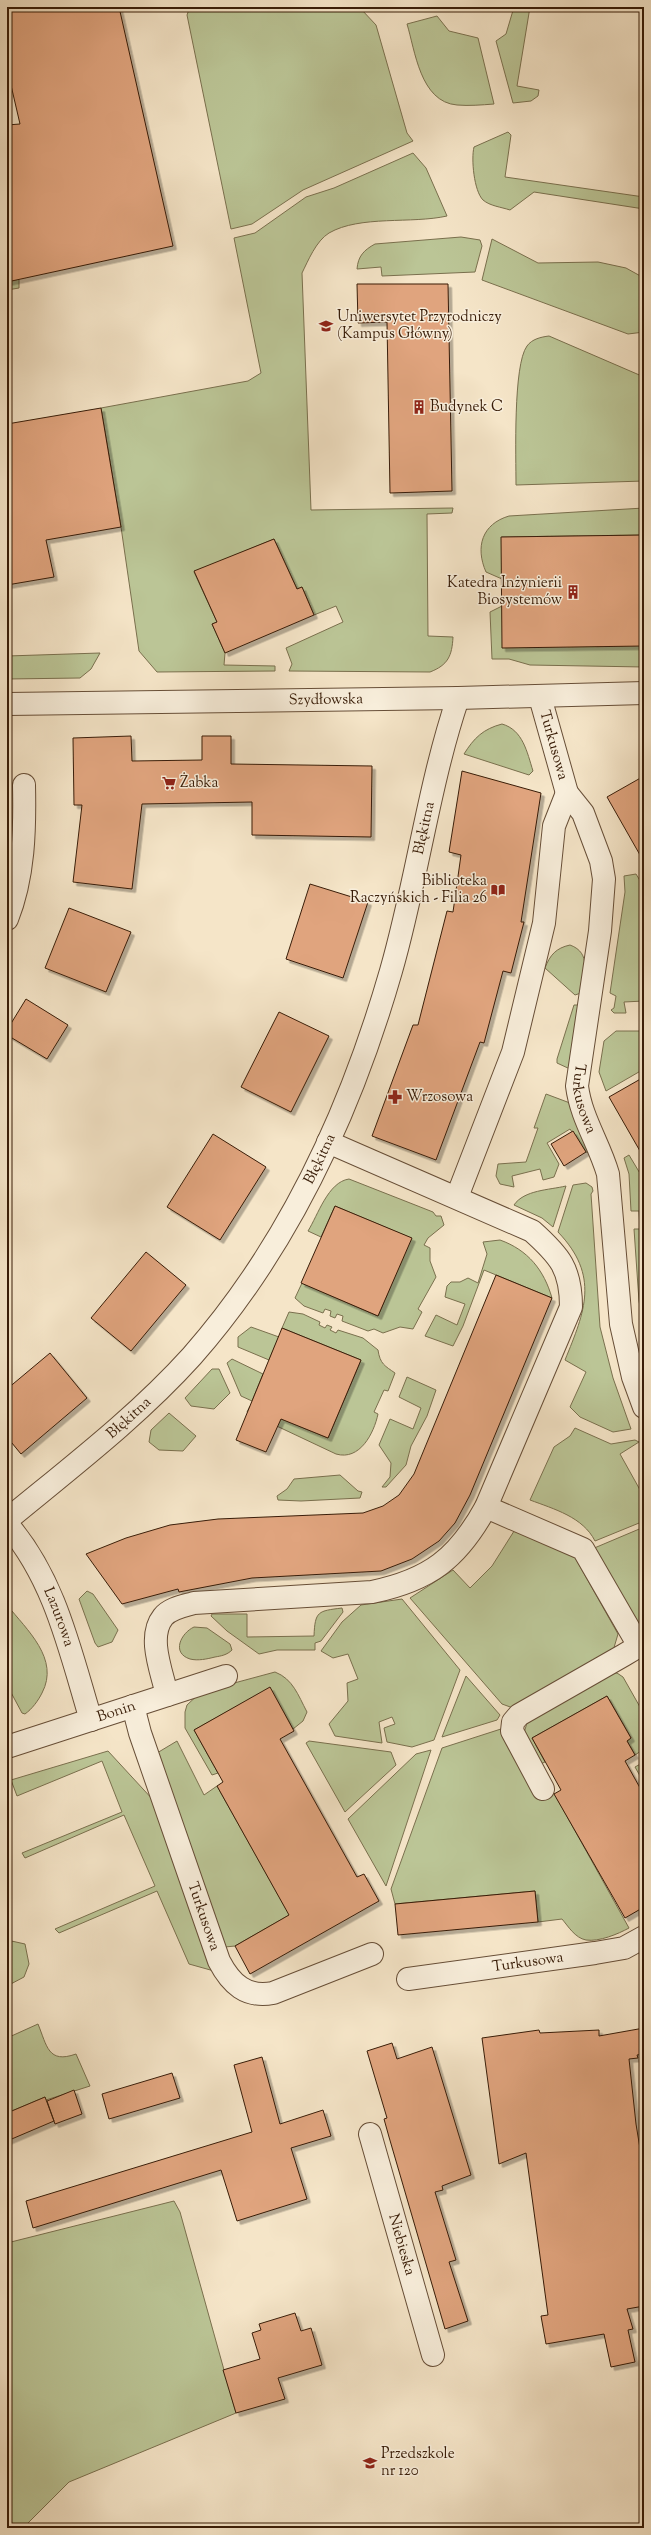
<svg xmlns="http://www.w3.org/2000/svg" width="651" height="2535" viewBox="0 0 651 2535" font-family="'Sorts Mill Goudy',serif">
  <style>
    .green { fill: #bbc596; stroke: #7a704e }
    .building { fill: #e0a47e; stroke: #381c07; filter: url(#shadow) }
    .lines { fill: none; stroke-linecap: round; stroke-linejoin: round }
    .street-casing { stroke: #674e37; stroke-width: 24 }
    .street { stroke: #f8eedb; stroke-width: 22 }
    .labels { text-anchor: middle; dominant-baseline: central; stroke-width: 3; stroke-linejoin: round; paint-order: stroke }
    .poi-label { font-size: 15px; fill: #381c07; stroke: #f8eedb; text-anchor: start }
    .street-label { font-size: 15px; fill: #381c07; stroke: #f8eedb }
  </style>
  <defs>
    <filter id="shadow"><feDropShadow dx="3.5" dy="3.5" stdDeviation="0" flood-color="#0004"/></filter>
  </defs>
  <rect width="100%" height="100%" fill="#f5e5c8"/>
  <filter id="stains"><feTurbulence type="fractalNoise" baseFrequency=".005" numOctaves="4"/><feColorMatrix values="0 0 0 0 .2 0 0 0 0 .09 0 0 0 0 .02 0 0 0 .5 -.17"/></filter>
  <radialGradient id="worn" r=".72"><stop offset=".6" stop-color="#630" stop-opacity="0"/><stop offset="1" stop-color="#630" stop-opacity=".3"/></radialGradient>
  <!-- green -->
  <path class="green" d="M190,7L361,9L376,25L407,133L413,141L303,190L252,224L231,229L187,15Z
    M514,7H530L517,86L539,90L538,96L531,101L513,103L496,41L506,34Z
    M437,16L449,31L478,38L494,104C481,105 469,106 457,105C420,102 415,50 407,24Z
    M508,132L511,135L505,177L644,197V209L534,192L510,210C501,207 490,206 483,200C474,191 471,159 474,147Z
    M413,153L426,168L447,216C412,224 360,215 329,233C316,241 308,261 302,273L311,510L453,508L452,513L427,514L428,636L453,637C452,656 448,665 430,672L289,671L292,664L286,648L343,622L336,606L314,615L302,587L297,589L274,539L194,572L217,622L212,624L225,653L224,665L275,666V671L157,672L139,651L121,527L101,408L248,381L261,373L234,238L255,233L306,197L334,188Z
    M461,237L480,240L482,246L475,272L382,276L381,267L357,269C358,256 364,250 375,244Z
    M492,239L538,263L598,262L626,268L644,278V332L628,334L482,280Z
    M19,279V288L7,290V282Z
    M549,336L644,377V481L516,485C516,457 513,365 527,346C532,339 541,337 549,336Z
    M644,508V535L502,537V579L486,572C475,547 482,524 509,516Z
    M502,606L644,646V667L530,665L509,659H492L490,612Z
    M100,653L91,669L80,678L7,679V656Z
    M502,724C523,730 527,752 533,771L529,775L464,754C474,738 483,729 502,724Z
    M636,874L644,887V1001L624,1002L626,1013H614L611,1010L614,1008L616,996L610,993L625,892L624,876Z
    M570,945C592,953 584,974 581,993L575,995L545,968C550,955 556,948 570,945Z
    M574,1005H579L570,1069L557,1063V1059Z
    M616,1031H644V1069L606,1091L599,1072L604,1041Z
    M546,1094L570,1103L592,1154L586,1152L570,1129L547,1143L559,1164L554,1177L543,1180L540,1169L512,1176L514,1187L500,1184L496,1176L498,1164L526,1162L538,1128H534Z
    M629,1155L644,1180V1329L639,1301L634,1229H640L639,1211H631L629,1174L624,1158Z
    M349,1179L433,1212L436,1216H441L444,1225L428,1238L424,1245L430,1248V1261L436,1277L418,1309L422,1312L413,1329L400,1327L383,1333L374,1329L368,1331L342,1321L343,1316L337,1314L335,1318L330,1316L331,1311L325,1309L323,1313L304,1306L295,1298L302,1283L378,1316L411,1238L335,1206L321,1237L308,1231C318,1215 328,1182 349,1179Z
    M586,1183L592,1187L593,1191L591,1194L600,1327L613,1378L631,1429L613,1432L580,1417L570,1407L586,1372L565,1360C585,1311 600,1276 558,1232L573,1185Z
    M566,1186L553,1227L542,1218L514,1205C524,1190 549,1190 566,1186Z
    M500,1240C528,1250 544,1270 552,1298L484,1270L463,1326L453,1346L425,1336L436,1315L457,1325L465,1304L445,1297L447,1286L451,1282H460L468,1278L478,1283L487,1254L483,1242Z
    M289,1312L303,1314L320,1322L319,1325L325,1328L327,1325L332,1327L330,1330L336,1333L338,1330L363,1338L378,1350C380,1364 385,1366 395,1373L388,1391L384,1390L374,1412L378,1414C374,1433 360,1461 336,1454L247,1412L250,1406L328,1438L361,1360L282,1328Z
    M251,1327L279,1337L269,1360L238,1347V1337Z
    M232,1359L263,1374L252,1401L241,1396L227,1363Z
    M212,1369H219L230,1393L214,1409L191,1406L185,1398Z
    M407,1377L436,1390L427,1416L411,1446L406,1465L386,1487H382L390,1477L391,1463L379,1445L390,1419L413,1429L421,1408L399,1397Z
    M169,1413L196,1436L183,1451L159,1450L149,1442L151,1430Z
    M575,1428L611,1444L635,1440L639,1442L620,1454L644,1497V1521L595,1541C583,1517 554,1509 530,1500L554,1447L570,1436Z
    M340,1475L358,1491L362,1492L360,1498L301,1501L278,1500L277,1496L287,1489L294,1479Z
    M644,1527V1606L640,1608L644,1615V1629L638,1625L592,1549Z
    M516,1528L573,1554L618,1634L613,1651L513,1708L502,1704L410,1598L453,1570L470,1588L492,1566Z
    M87,1591L93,1594L118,1630L112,1642L98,1647L95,1643L79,1599Z
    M402,1599L460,1670L434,1740L412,1747L387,1742L384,1728L395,1724L392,1717L379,1722L382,1743L335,1736L329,1724L348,1701L347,1683L358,1679L348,1654L333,1658L321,1651L342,1622L361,1605Z
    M7,1605C27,1630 60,1659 42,1693C38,1701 32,1709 25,1714L22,1713L7,1685Z
    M342,1608L343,1612L321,1641L315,1643V1650H277L259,1654L227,1631L211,1616L212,1614H247V1637L314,1636C315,1611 318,1611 342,1608Z
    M194,1627L207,1628L230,1644L232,1650C227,1655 221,1656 215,1657C207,1659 198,1661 190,1659C171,1653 181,1633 194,1627Z
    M275,1672C293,1679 298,1695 307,1712L303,1721L293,1729L270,1688L194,1730L218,1773L212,1775L185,1728V1712L187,1705L201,1692Z
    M610,1673H617L623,1677L644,1714V1749L635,1755L627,1741L631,1738L607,1696L532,1738L545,1762L538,1765L523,1736L527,1723Z
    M466,1676L500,1715L497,1720L442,1737Z
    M504,1728V1737L539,1800L554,1793L629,1928C618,1934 599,1942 586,1940C575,1938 568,1926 562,1919L538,1922L535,1891L395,1904L391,1889L442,1748Z
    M177,1741L204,1795L217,1786L286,1909L298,1910L235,1946L225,1947L157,1753Z
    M309,1741L391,1752L396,1765L345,1812L306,1743Z
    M431,1750L386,1886L348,1819L416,1754Z
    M108,1751L155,1802L214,1971L189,1964L157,1891L59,1933L55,1929L155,1886L124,1815L25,1858L22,1853L122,1812L102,1761L17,1796L11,1780Z
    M644,1762V1783L635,1767Z
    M7,1940L25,1944L29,1964L24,1977L7,1986Z
    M38,2024C47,2046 48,2064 76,2054L90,2086L46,2100L45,2097L7,2113V2038Z
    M174,2201L180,2212L236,2413L69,2482L23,2528H7V2243Z"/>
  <!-- building -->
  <path class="building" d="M7,7H119L173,246L7,282V125L20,124L7,68Z
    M357,284H448L452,491L390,493L387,322L358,323Z
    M101,408L121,527L46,540L54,577L7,585V424Z
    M644,535V646L502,648L501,537Z
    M274,539L297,589L302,587L314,615L225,653L212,624L217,622L194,571Z
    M131,736L132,761L202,760V736H231V764L372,766L371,837L252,835V802L142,804L132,889L73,882L82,805H74L73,738Z
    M462,771L541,793L521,922H524L511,973L503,971L484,1043L480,1042L436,1160L372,1136L413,1025H418L447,911L453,912L461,855L449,852Z
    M644,776V862L607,797Z
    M310,884L368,902L343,978L286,959Z
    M69,908L131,932L106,992L45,968Z
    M26,999L68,1025L47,1059L7,1035V1030Z
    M279,1012L329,1036L291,1112L241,1087Z
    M644,1077V1158L609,1097Z
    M573,1131L586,1152L564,1166L551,1144Z
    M213,1134L266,1167L220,1240L167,1207Z
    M335,1206L412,1238L378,1316L301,1283Z
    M146,1252L186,1285L131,1351L91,1318Z
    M496,1275L552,1298L470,1495L455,1523L439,1541L412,1559L381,1571L252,1578L179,1592L178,1589L122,1604L86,1554L126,1538L170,1525L218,1519L363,1513L383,1506L399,1495L414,1474Z
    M282,1328L361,1360L328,1438L281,1419L266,1452L236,1440Z
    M50,1353L87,1398L21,1454L7,1437V1389Z
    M270,1687L294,1731L280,1739L357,1877L364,1874L379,1901L250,1974L235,1946L289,1915L217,1786L223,1782L194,1730Z
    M607,1696L631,1738L627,1741L635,1755L625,1761L644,1795V1907L625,1918L554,1794L561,1790L532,1738Z
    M535,1891L538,1922L398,1935L395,1904Z
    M644,2028V2054L637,2055L638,2058L629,2059L636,2124L644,2173V2306L627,2309L633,2329L628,2330L635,2362L611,2367L604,2334L546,2344L541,2316L548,2315L526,2153L499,2164L482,2038L539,2030L540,2033L599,2030V2036Z
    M392,2043L397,2059L432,2047L471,2175L442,2186L443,2190L435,2192L456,2260L449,2262L468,2321L445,2329L389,2137L384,2119L387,2118L367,2051Z
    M262,2057L280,2124L323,2110L331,2136L291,2148L307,2199L237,2221L221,2170L33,2228L26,2201L252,2132L234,2065Z
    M172,2073L180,2098L109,2119L102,2094Z
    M74,2090L82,2114L55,2124L47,2101Z
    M45,2097L54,2121L7,2141V2113Z
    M295,2313L301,2331L311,2328L322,2365L278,2378L285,2399L236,2413L223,2370L260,2359L252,2333L261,2330L259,2324Z"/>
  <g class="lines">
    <defs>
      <g id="street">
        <path id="s1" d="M540,697L567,793L583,813L601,861L604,879L600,931L577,1086C581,1118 599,1143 608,1174L621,1324L633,1377L644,1407"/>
        <path id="s2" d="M7,704L458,698L644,693"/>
        <path d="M7,919C24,877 25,829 24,785"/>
        <path d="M457,1197L513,1052L544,923L554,826L567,793"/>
        <path d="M486,1507L583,1549L639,1646"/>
        <path id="s3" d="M7,1520C70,1468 137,1417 192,1356C288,1247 351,1110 391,971C417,881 428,787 458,698"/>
        <path id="s4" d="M7,1524C55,1579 70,1651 91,1720"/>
        <path d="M167,1695C162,1672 147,1637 163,1617C170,1608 184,1606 194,1603L372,1592C430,1580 458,1558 486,1507L571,1307C571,1269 560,1256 532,1231L328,1142"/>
        <path id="s5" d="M133,1706L140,1733L219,1961C231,1984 246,1998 273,1993L372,1954"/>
        <path id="s6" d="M7,1747L226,1676"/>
        <path d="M543,1789L512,1731L513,1722L519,1715L624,1655L639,1646L644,1647"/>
        <path id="s7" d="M408,1979L595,1953L624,1948L644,1937"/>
        <path id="s8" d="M370,2134L433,2355"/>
      </g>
    </defs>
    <!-- street casing -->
    <use href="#street" class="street-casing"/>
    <!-- street -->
    <use href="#street" class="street"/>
  </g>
  <!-- icons -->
  <defs>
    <symbol id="university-bare" viewBox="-9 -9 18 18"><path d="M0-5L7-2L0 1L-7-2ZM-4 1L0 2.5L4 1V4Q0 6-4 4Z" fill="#8f2418" stroke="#f8eedb" stroke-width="2.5" paint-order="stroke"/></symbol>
    <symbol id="building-bare" viewBox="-9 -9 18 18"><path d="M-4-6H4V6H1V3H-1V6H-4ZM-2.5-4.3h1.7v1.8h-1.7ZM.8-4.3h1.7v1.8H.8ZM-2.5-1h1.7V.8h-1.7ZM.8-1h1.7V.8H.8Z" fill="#8f2418" stroke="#f8eedb" stroke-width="2.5" paint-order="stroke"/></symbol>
    <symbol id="supermarket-bare" viewBox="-9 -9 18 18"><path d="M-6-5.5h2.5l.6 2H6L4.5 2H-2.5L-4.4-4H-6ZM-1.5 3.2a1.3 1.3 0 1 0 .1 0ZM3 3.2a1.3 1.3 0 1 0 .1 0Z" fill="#8f2418" stroke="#f8eedb" stroke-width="2.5" paint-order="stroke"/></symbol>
    <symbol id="library-bare" viewBox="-9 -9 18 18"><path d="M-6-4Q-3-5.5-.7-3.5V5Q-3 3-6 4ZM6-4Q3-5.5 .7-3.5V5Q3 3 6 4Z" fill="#8f2418" stroke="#f8eedb" stroke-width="2.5" paint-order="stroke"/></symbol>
    <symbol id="pharmacy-bare" viewBox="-9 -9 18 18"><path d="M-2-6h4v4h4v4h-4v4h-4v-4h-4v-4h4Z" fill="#8f2418" stroke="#f8eedb" stroke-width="2.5" paint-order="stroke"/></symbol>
    <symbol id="school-bare" viewBox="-9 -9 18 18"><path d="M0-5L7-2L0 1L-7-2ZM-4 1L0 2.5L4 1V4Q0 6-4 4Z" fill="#8f2418" stroke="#f8eedb" stroke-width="2.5" paint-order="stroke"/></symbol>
  </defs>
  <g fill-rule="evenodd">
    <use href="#university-bare" x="316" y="316" width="20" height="20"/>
    <use href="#building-bare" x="409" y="397" width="20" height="20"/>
    <use href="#building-bare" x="563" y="582" width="20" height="20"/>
    <use href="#supermarket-bare" x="159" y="773" width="20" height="20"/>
    <use href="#library-bare" x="488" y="880" width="20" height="20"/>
    <use href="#pharmacy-bare" x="385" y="1087" width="20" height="20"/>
    <use href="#school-bare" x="360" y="2453" width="20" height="20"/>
  </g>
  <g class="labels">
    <!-- poi labels -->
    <g class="poi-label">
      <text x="337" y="317">Uniwersytet Przyrodniczy<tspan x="337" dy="17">(Kampus Główny)</tspan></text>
      <text x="430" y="407">Budynek C</text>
      <text x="562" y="583" text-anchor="end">Katedra Inżynierii<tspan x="562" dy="17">Biosystemów</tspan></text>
      <text x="180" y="783">Żabka</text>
      <text x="487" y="881" text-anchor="end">Biblioteka<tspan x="487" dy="17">Raczyńskich - Filia 26</tspan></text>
      <text x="406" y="1097">Wrzosowa</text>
      <text x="381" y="2454">Przedszkole<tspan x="381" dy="17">nr 120</tspan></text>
    </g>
    <!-- street labels -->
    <g class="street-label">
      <text stroke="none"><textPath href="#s2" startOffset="319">Szydłowska</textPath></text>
      <text stroke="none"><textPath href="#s1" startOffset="50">Turkusowa</textPath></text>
      <text stroke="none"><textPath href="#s3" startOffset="831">Błękitna</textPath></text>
      <text stroke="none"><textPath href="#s1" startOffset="417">Turkusowa</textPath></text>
      <text stroke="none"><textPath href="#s3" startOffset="483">Błękitna</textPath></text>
      <text stroke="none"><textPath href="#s3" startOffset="159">Błękitna</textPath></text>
      <text stroke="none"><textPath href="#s4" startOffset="107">Lazurowa</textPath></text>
      <text stroke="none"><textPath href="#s6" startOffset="115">Bonin</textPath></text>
      <text stroke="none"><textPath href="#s5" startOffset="222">Turkusowa</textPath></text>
      <text stroke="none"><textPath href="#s7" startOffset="121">Turkusowa</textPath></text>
      <text stroke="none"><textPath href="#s8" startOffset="115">Niebieska</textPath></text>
    </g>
  </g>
  <!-- margin -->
  <rect width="651" height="2535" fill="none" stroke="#f5e5c8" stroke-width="24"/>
  <rect x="8" y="8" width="635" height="2519" fill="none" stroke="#381c07" stroke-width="2"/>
  <rect x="12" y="12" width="627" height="2511" fill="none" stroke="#381c07"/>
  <rect width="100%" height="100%" filter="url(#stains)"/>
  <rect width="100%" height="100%" fill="url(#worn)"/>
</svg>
